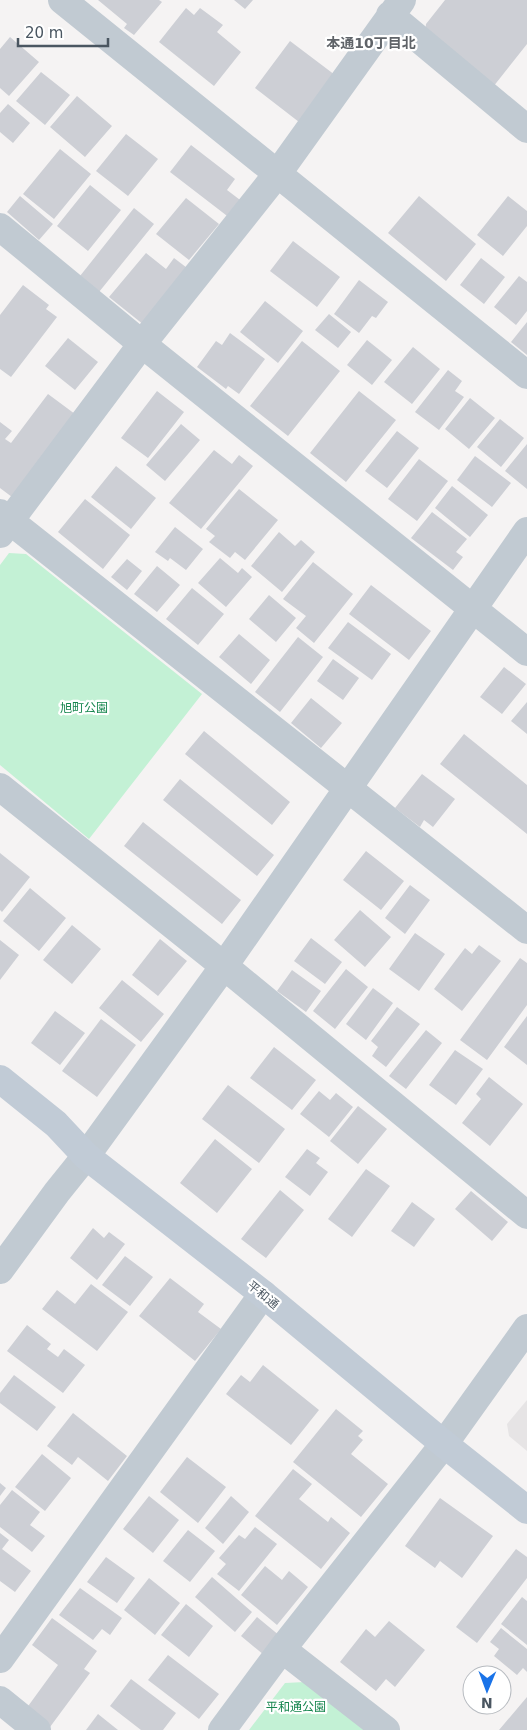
<svg xmlns="http://www.w3.org/2000/svg" width="527" height="1730" viewBox="0 0 527 1730" font-family="'DejaVu Sans','Noto Sans JP',sans-serif">
  <style>
    .education { fill: #e6e4e5 }
    .green { fill: #c3f1d5 }
    .building { fill: #cdcfd5 }
    .lines { fill: none; stroke-linecap: round; stroke-linejoin: round }
    .street { stroke: #c1cad2; stroke-width: 28 }
    .secondary { stroke: #c1cbd6; stroke-width: 28 }
    .labels { text-anchor: middle; dominant-baseline: central; stroke-width: 4.5; stroke-linejoin: round; paint-order: stroke }
    .park-label { font-size: 12px; fill: #17864f; stroke: #fff }
    .street-label { font-size: 12px; fill: #4a5661; stroke: #fff }
    .neighbourhood-label { font-size: 14px; font-weight: bold; fill: #5f6368; stroke: #fff }
  </style>
  <rect width="100%" height="100%" fill="#f5f3f3"/>
  <!-- education -->
  <path class="education" d="M527,1400V1451L509,1436L507,1424Z"/>
  <!-- green -->
  <path class="green" d="M9,553L26,554L202,694L89,839L0,765V565Z
    M305,1682L364,1730H249L285,1683Z"/>
  <!-- building -->
  <path class="building" d="M98,0H159L162,2L134,35L124,28L127,24Z
    M234,0H253L245,9Z
    M445,0H527V44L493,87L425,33L426,24Z
    M186,8L194,15L200,8L223,25L217,32L241,52L214,86L159,42Z
    M10,37L39,62L9,96L0,88V49Z
    M290,41L335,75L299,122L255,88Z
    M41,72L70,95L45,125L16,101Z
    M77,96L112,126L85,157L50,127Z
    M8,104L30,123L13,143L0,132V113Z
    M126,134L158,159L128,196L96,171Z
    M191,145L235,179L227,190L248,206L235,222L170,172Z
    M60,149L91,174L54,219L23,194Z
    M90,185L121,210L88,251L57,226Z
    M20,196L53,224L39,240L7,212Z
    M419,196L476,244L446,281L388,233Z
    M508,196L527,211V226L503,256L477,235Z
    M186,198L219,224L189,260L156,234Z
    M134,208L154,224L99,292L80,276Z
    M293,241L340,277L317,307L270,271Z
    M146,253L166,269L174,258L195,274L149,329L109,297Z
    M481,258L505,277L484,304L460,285Z
    M519,276L527,282V311L516,325L494,307Z
    M359,280L388,302L376,318L372,316L359,333L334,314Z
    M23,285L49,305L46,309L57,317L11,377L0,369V315Z
    M265,301L303,331L278,363L240,332Z
    M329,314L351,332L338,348L315,330Z
    M527,322V355L511,342Z
    M230,333L265,359L239,394L228,386L226,389L197,367L216,341L222,345Z
    M68,338L98,362L75,390L45,366Z
    M367,340L392,360L372,385L347,365Z
    M302,341L340,371L288,436L250,406Z
    M413,347L440,369L412,404L384,382Z
    M448,370L462,381L455,391L464,397L439,430L415,412Z
    M157,391L184,412L148,458L121,438Z
    M359,391L396,420L346,482L310,453Z
    M48,394L79,417L16,500L0,488V422L12,431L5,439L11,443Z
    M470,398L495,418L469,449L445,429Z
    M500,419L524,438L501,467L477,447Z
    M181,424L200,440L165,481L146,465Z
    M397,431L419,448L387,488L365,471Z
    M527,444V489L505,471Z
    M214,450L232,464L239,455L253,466L201,529L169,503Z
    M475,456L511,483L492,507L457,480Z
    M419,459L448,481L417,521L388,499Z
    M116,466L156,498L131,529L91,497Z
    M452,486L488,515L470,537L435,508Z
    M239,489L278,520L245,560L235,552L230,558L209,542L215,536L206,529Z
    M85,499L130,535L103,569L58,532Z
    M432,512L467,539L456,552L463,557L453,570L411,538Z
    M175,527L203,549L186,570L170,558L168,561L155,552Z
    M279,532L295,546L301,540L315,552L282,592L251,566Z
    M220,558L238,573L242,568L252,577L226,607L198,583Z
    M127,559L142,571L127,590L111,577Z
    M313,562L353,594L314,643L296,628L306,616L283,599Z
    M157,566L180,585L157,612L134,594Z
    M371,585L431,631L409,660L349,614Z
    M192,588L224,614L198,645L166,619Z
    M269,595L296,618L276,642L249,619Z
    M348,622L391,654L372,680L328,648Z
    M239,634L270,660L251,684L219,657Z
    M298,637L323,657L280,712L255,692Z
    M333,659L359,678L343,700L317,681Z
    M504,667L526,684L502,714L480,697Z
    M311,698L342,723L321,748L291,723Z
    M527,702V734L511,721Z
    M204,731L290,802L272,825L185,754Z
    M464,734L527,785V834L440,764Z
    M422,774L455,799L433,827L424,820L420,827L395,808Z
    M180,779L274,855L257,876L163,800Z
    M143,822L241,900L222,924L124,846Z
    M366,851L404,881L381,910L343,880Z
    M0,853L30,877L2,912L0,910Z
    M410,885L430,900L405,934L385,918Z
    M30,888L66,918L39,951L3,921Z
    M360,910L391,937L365,967L334,940Z
    M72,925L101,949L72,984L43,960Z
    M415,933L445,954L419,991L389,969Z
    M311,938L342,962L325,984L294,961Z
    M160,939L187,961L158,996L132,975Z
    M0,940L19,955L0,980Z
    M479,945L501,961L462,1011L434,989L465,948L472,954Z
    M520,958L527,963V1005L487,1060L460,1040Z
    M346,969L368,987L335,1029L313,1011Z
    M292,970L321,991L306,1012L277,991Z
    M122,980L164,1014L141,1042L99,1008Z
    M373,988L393,1003L366,1040L346,1024Z
    M397,1007L420,1024L386,1067L372,1056L378,1047L371,1041Z
    M55,1011L85,1033L60,1065L31,1043Z
    M527,1016V1065L504,1047Z
    M101,1019L136,1045L97,1097L62,1071Z
    M426,1030L442,1043L406,1089L389,1076Z
    M274,1047L316,1080L292,1110L250,1078Z
    M455,1050L483,1069L456,1105L429,1085Z
    M489,1077L523,1104L490,1146L462,1123L481,1099L476,1094Z
    M228,1085L285,1129L259,1163L202,1119Z
    M319,1091L330,1100L336,1093L353,1107L329,1137L300,1114Z
    M358,1106L387,1129L358,1164L330,1141Z
    M215,1139L252,1169L217,1213L180,1183Z
    M307,1149L320,1158L316,1163L328,1172L310,1196L285,1177Z
    M366,1169L390,1186L352,1237L328,1219Z
    M280,1190L304,1210L266,1258L241,1239Z
    M471,1191L508,1222L492,1241L455,1209Z
    M412,1202L435,1219L414,1247L391,1231Z
    M93,1228L104,1238L109,1232L125,1244L97,1280L70,1258Z
    M125,1256L153,1277L130,1306L102,1285Z
    M170,1278L204,1304L198,1312L221,1329L195,1361L139,1316Z
    M91,1284L128,1312L97,1351L42,1309L57,1290L75,1304Z
    M27,1325L51,1344L47,1349L58,1357L64,1349L85,1365L63,1393L7,1351Z
    M263,1365L319,1410L291,1445L226,1394L241,1375L250,1382Z
    M14,1375L56,1407L37,1431L0,1403V1393Z
    M336,1409L363,1431L358,1436L363,1440L351,1454L388,1484L361,1517L293,1462Z
    M73,1413L127,1456L108,1481L78,1457L72,1465L47,1446Z
    M42,1454L71,1478L45,1511L15,1487Z
    M187,1457L226,1487L198,1523L160,1492Z
    M293,1469L312,1484L299,1499L328,1522L331,1517L350,1533L321,1569L255,1516Z
    M0,1483L6,1488L0,1496Z
    M12,1490L40,1512L30,1525L45,1536L32,1552L0,1527V1505Z
    M149,1496L179,1520L153,1553L123,1529Z
    M231,1496L249,1512L223,1544L205,1528Z
    M440,1498L493,1536L462,1578L440,1561L435,1568L405,1546Z
    M255,1527L277,1544L239,1591L217,1574L226,1564L219,1558L239,1535L245,1539Z
    M188,1530L215,1551L190,1582L163,1561Z
    M0,1533L9,1540L2,1549L31,1571L15,1592L0,1581Z
    M516,1549L527,1557V1578L477,1643L456,1627Z
    M106,1557L135,1578L117,1603L87,1582Z
    M265,1566L282,1580L289,1571L308,1587L277,1625L241,1595Z
    M212,1577L252,1612L235,1632L195,1597Z
    M149,1578L180,1603L155,1635L124,1610Z
    M80,1588L122,1618L110,1635L102,1629L93,1640L59,1615Z
    M522,1597L527,1601V1645L501,1624Z
    M186,1604L213,1626L189,1657L161,1635Z
    M257,1617L280,1636L264,1655L241,1636Z
    M52,1618L97,1651L84,1669L90,1673L50,1727L26,1709L58,1665L32,1645Z
    M389,1621L425,1650L395,1687L386,1679L376,1691L340,1662L366,1629L375,1637Z
    M501,1628L527,1649V1672L523,1668L517,1675L494,1656L499,1649L490,1642Z
    M168,1655L219,1694L199,1719L148,1680Z
    M131,1679L176,1713L163,1730H141L110,1706Z
    M527,1697V1730H499Z
    M98,1714L118,1730H86Z"/>
  <g class="lines">
    <!-- street -->
    <path class="street" d="M62,0L527,375
      M390,15L527,129
      M0,227L142,344L527,652
      M0,513L527,930
      M0,534L142,344L278,173L402,0
      M0,787L224,966L527,1215
      M0,1270L57,1192L86,1156L224,966L527,531
      M282,1649L386,1730
      M0,1659L263,1294
      M0,1700L37,1730
      M222,1730L282,1649L444,1444L527,1328"/>
    <!-- secondary -->
    <path class="secondary" d="M0,1079L56,1124L86,1156L263,1294L444,1444L527,1510"/>
  </g>
  <g class="labels">
    <!-- park labels -->
    <g class="park-label">
      <text x="84" y="708">旭町公園</text>
      <text x="296" y="1707">平和通公園</text>
    </g>
    <!-- street labels -->
    <g class="street-label">
      <text transform="translate(263 1295) rotate(39)">平和通</text>
    </g>
    <!-- neighbourhood labels -->
    <g class="neighbourhood-label">
      <text x="371" y="43">本通10丁目北</text>
    </g>
  </g>
  <!-- north arrow -->
  <g transform="translate(487 1690) rotate(181)"><circle r="24" fill="#ffffff" stroke="#b7bbc0"/>
  <path d="M0-4L9 19L0 12L-9 19Z" fill="#1a73e8"/>
  <text y="-8" font-size="14" font-weight="bold" text-anchor="middle" fill="#4a5661">N</text>
  </g>
  <!-- scale -->
  <path d="M18 38v8h90v-8" fill="none" stroke="#4a5661" stroke-width="2.5"/>
  <text x="25" y="38" font-size="15" fill="#4a5661" stroke="#ffffff" stroke-width="4" paint-order="stroke">20 m</text>
</svg>
